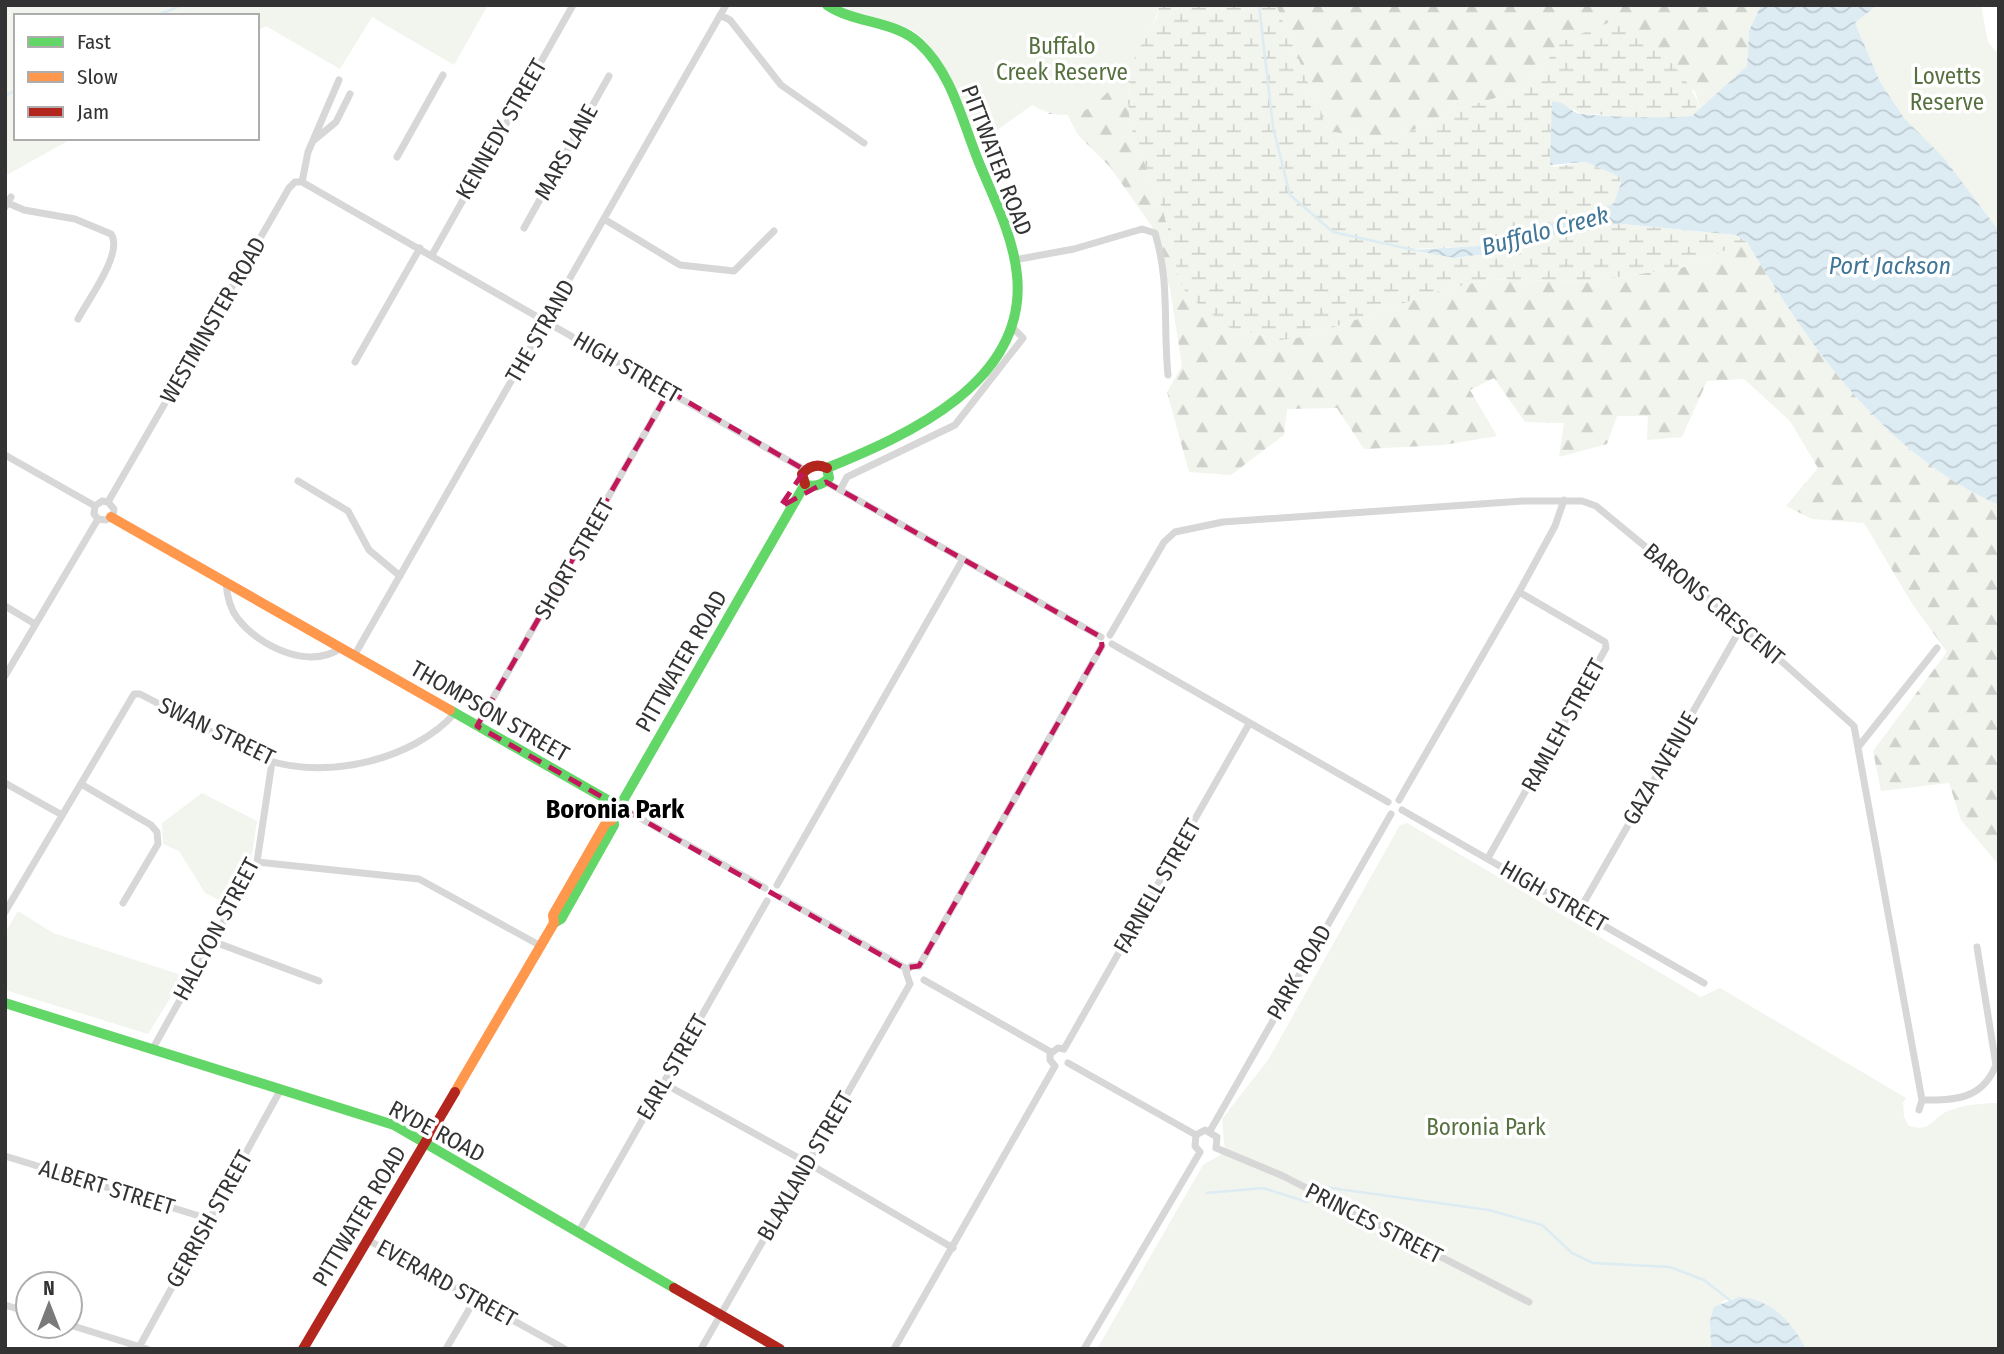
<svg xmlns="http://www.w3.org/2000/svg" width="2004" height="1354" viewBox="0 0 2004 1354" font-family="'Fira Sans Condensed',sans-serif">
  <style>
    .forest { fill: url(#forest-firs) }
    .wetland { fill: url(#wetland-marsh) }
    .green { fill: #f1f5ed }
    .water { fill: url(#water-waves) }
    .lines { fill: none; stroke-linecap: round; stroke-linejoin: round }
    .stream { stroke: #ddebf3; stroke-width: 2.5 }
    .street { stroke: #d7d7d7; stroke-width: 7 }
    .fast { stroke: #63d668; stroke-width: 10 }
    .slow { stroke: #ff974d; stroke-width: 10 }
    .jam { stroke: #b3261e; stroke-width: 10 }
    .marked { fill: none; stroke: #c2185b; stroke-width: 5; stroke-dasharray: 14 9; stroke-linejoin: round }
    .labels { text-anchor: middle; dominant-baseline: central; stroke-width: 7; stroke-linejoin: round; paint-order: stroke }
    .park-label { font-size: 23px; fill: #56703f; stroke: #fff }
    .street-label { font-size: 23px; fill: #333; stroke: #fff }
    .water-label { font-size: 24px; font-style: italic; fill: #3f7597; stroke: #fff }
    .quarter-label { font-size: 26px; font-weight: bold; fill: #000; stroke: #fff }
  </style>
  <defs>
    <pattern id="forest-firs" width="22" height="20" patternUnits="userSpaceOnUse" patternTransform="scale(1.75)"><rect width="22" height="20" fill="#f1f5ed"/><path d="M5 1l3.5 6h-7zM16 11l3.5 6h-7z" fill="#cfd2cc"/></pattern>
    <pattern id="wetland-marsh" width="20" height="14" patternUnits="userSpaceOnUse" patternTransform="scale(1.75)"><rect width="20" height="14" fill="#f1f5ed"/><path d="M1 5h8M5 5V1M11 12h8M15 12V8" fill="none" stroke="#cfd2cc"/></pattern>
    <pattern id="water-waves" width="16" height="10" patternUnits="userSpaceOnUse" patternTransform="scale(1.75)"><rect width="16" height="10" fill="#ddebf3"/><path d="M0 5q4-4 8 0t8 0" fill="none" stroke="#becad1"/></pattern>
  </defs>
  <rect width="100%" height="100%" fill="#fff"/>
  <!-- forest -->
  <path class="forest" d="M1159,5L1130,77L1128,102L1131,128L1164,213L1179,279L1230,328L1281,340L1308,336L1442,290L1490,279L1583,282L1681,268L1747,242C1809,346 1884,454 1999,505V865L1961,820L1949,783L1881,791L1873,751L1947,652L1913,605L1864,523L1812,519L1786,506L1818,468L1790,421L1744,379L1707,381L1682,437L1647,440L1648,416H1617L1607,444L1559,457L1564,423L1525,422L1494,378L1470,390L1497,436L1443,445L1364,449L1337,408L1287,409L1284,435L1231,475L1189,472L1167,392L1182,366L1170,289L1153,241V228L1110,167L1078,135L1067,114H1048Z
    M1276,5H1761L1749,31L1747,66L1701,111L1695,91L1561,42L1525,90L1456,109L1389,142L1328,131Z"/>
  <!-- wetland -->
  <path class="wetland" d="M1159,5H1276L1328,131L1389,142L1456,109L1525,90L1561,42L1615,20C1649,37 1690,74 1701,111C1669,132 1616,112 1581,114L1573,109L1550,161L1553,167L1586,162L1620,177L1621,183L1614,203L1590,214L1564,216L1532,233L1504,241L1477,246L1415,249L1455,258L1504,251L1576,227L1622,224L1736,235L1747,242L1681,268L1583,282L1490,279L1442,290L1308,336L1281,340L1230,328L1187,295L1179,279L1164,213L1131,128L1128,102L1130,77L1135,56L1157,17Z"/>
  <!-- green -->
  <path class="green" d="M5,5H488L454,65L372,17L340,69L266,26L257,31V16H16V138H73L5,176Z
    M833,5H1159C1155,26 1143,42 1132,59C1107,97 1081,133 1032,105L979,143C963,108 941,36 900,25C880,20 849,19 833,5Z
    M1877,5H1981L1988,42L1999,55V231L1944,158L1904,118L1880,82L1855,23Z
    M202,793L257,821L251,860L225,903L205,893L179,851L163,844L162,823Z
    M1407,823L1701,997L1720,988L1906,1098L1903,1102L1904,1117L1909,1126C1933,1133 1932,1117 1948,1111C1964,1105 1982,1103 1999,1103V1349H1806C1788,1318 1762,1290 1723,1301L1710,1321L1711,1349H1097L1203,1165L1225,1152L1222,1119L1268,1060L1400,825Z
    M18,911L53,933L184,976L148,1034L5,990V933Z"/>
  <!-- water -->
  <path class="water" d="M1761,5H1877L1855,23L1880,82L1904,118L1944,158L1999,231V505C1884,454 1809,346 1747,242L1736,235L1622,224L1576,227L1504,251L1455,258L1413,250L1477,246L1504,241L1532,233L1564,216L1590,214L1614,203L1621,183L1620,177L1586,162L1550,165L1552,102C1565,100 1570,113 1581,114C1619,117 1654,119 1692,116L1747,66L1749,31Z
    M1739,1297C1771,1299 1792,1322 1806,1349H1711L1710,1321L1714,1307Z"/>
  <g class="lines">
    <!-- stream -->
    <path class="stream" d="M1259,5L1273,127L1290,195L1333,232L1414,250
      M156,16L182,5
      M5,96L16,90
      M1324,1187L1489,1210L1542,1225L1572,1253L1593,1263L1670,1267L1704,1280L1731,1301
      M1207,1193L1263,1188L1307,1202"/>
    <!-- street -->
    <path class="street" d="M720,15L730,20L781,85L864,143
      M313,141L336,122L350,94
      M397,157L443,75
      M302,182L805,470
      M302,182L308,152L339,80
      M8,203L24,210L75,219L111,234C124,252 88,300 78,319
      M5,207L11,197
      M604,219L680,265L734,271L774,231
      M524,228L609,76
      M432,255L573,5
      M1014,260L1074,249L1142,229L1155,233C1170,282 1163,325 1168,375
      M355,362L420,248
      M5,455L95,506
      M298,481L348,511L369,550L400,576
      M826,482L1101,637
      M840,490L847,477L955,425L1023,338L1013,328
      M108,502L289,188L295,182H302
      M98,519L106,520L113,515L114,509L108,502
      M98,519L94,514L95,506L102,501L108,502
      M226,583C227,596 230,609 238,619C260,647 309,670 341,648
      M5,606L35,624
      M1110,635L1164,542L1175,532L1223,522L1523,501H1582L1596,506L1742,626L1854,726L1922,1100L1919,1110
      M1112,644L1388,802
      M354,656L726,5
      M5,676L98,519
      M477,726L669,391
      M1859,746L1937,648
      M5,783L62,815
      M81,784L151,825L157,832L158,844L123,903
      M1399,800L1519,592L1555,526L1564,500
      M620,807L765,888
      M1402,810L1704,983
      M1488,858L1606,648L1605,642L1519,592
      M257,862L419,879L541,946
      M777,885L963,559
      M780,897L907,969
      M1579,911L1742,626
      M5,912L134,694H140C169,709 198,724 226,740C240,747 255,757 270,761C329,779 413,760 455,713
      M212,941L319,981
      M919,966L1102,646
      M924,980L1051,1052
      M910,984L906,972L911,966H919
      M1064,1049L1249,724
      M152,1050L257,862L272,762
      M1068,1063L1196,1135
      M1055,1066L1050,1060V1054L1058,1048L1064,1049
      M663,1083L806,1162L953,1248
      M1922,1100C1955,1100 1982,1100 1996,1065L1977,947
      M1210,1131L1391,814
      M1196,1135L1205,1130L1217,1137L1216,1148
      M1196,1135L1195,1146L1200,1152
      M1216,1148L1283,1176L1529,1302
      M5,1156L209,1219
      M578,1233L767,901
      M366,1239L565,1349
      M5,1305L28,1312
      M70,1325L147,1349
      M138,1349L281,1089
      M446,1349L475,1299
      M701,1349L910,984
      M894,1349L1055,1066
      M1084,1349L1200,1152"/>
    <!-- fast -->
    <path class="fast" d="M827,5C855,24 894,20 919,43C953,74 963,125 980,165C995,201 1013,236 1017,275C1028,382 908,435 827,468
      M805,484C814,488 822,485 829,478L827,468
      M450,710L620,807
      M554,923L561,919L614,825L613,818L805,484
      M5,1003L394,1125L674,1288"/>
    <!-- slow -->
    <path class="slow" d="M111,517L450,710
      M455,1092L554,923L553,915L607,821H611"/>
    <!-- jam -->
    <path class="jam" d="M805,484L802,474C809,466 817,463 827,468
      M674,1288L780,1349
      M303,1349L455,1092"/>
  </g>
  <!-- marked area -->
  <path class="marked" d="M669,391L805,470L780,507L826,482L1101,637L1102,646L919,966L904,968L477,726Z"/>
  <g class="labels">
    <!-- park labels -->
    <g class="park-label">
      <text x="1062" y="46">Buffalo<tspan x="1062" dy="26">Creek Reserve</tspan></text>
      <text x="1947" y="76">Lovetts<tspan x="1947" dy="26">Reserve</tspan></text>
      <text x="1486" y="1127">Boronia Park</text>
    </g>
    <!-- street labels -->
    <g class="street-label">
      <text transform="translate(501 129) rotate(-60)">KENNEDY STREET</text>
      <text transform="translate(566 152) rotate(-61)">MARS LANE</text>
      <text transform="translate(997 160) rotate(69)">PITTWATER ROAD</text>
      <text transform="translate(213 320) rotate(-60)">WESTMINSTER ROAD</text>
      <text transform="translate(540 331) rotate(-60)">THE STRAND</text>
      <text transform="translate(627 367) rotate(30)">HIGH STREET</text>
      <text transform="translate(574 559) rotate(-60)">SHORT STREET</text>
      <text transform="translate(1714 604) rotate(40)">BARONS CRESCENT</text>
      <text transform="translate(681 661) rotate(-60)">PITTWATER ROAD</text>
      <text transform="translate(490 711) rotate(30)">THOMPSON STREET</text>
      <text transform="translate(1563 725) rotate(-61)">RAMLEH STREET</text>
      <text transform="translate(217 731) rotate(26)">SWAN STREET</text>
      <text transform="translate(1660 768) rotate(-60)">GAZA AVENUE</text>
      <text transform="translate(1157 886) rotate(-60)">FARNELL STREET</text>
      <text transform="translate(1554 896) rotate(30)">HIGH STREET</text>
      <text transform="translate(216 929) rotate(-62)">HALCYON STREET</text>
      <text transform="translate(1299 972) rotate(-60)">PARK ROAD</text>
      <text transform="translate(672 1067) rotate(-60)">EARL STREET</text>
      <text transform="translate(437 1131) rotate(28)">RYDE ROAD</text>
      <text transform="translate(805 1166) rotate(-60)">BLAXLAND STREET</text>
      <text transform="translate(107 1187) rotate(17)">ALBERT STREET</text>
      <text transform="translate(359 1216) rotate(-59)">PITTWATER ROAD</text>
      <text transform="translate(209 1219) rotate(-61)">GERRISH STREET</text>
      <text transform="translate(1374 1223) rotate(27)">PRINCES STREET</text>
      <text transform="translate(447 1283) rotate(29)">EVERARD STREET</text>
    </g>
    <!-- water labels -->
    <g class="water-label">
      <text transform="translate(1545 231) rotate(-15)">Buffalo Creek</text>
      <text x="1890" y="266">Port Jackson</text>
    </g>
    <!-- quarter labels -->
    <g class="quarter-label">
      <text x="615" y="809">Boronia Park</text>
    </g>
  </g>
  <!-- border -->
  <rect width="2004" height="1354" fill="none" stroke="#333333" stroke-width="14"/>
  <!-- legend -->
  <rect x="14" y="14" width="245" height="126" fill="#ffffff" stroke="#adadad" stroke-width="2"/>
  <rect x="28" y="37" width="35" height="10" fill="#63d668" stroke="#adadad" stroke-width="2"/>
  <text x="77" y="49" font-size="21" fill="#333333">Fast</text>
  <rect x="28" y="72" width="35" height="10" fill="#ff974d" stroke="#adadad" stroke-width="2"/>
  <text x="77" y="84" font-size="21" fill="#333333">Slow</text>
  <rect x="28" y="107" width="35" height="10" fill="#b3261e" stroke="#adadad" stroke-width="2"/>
  <text x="77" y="119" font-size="21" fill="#333333">Jam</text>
  <!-- north arrow -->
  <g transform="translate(49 1305)"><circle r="33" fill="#ffffff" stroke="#adadad" stroke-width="2"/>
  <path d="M0-5L12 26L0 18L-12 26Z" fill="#7a7a7a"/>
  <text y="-10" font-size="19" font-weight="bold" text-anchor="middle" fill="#333333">N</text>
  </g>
</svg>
